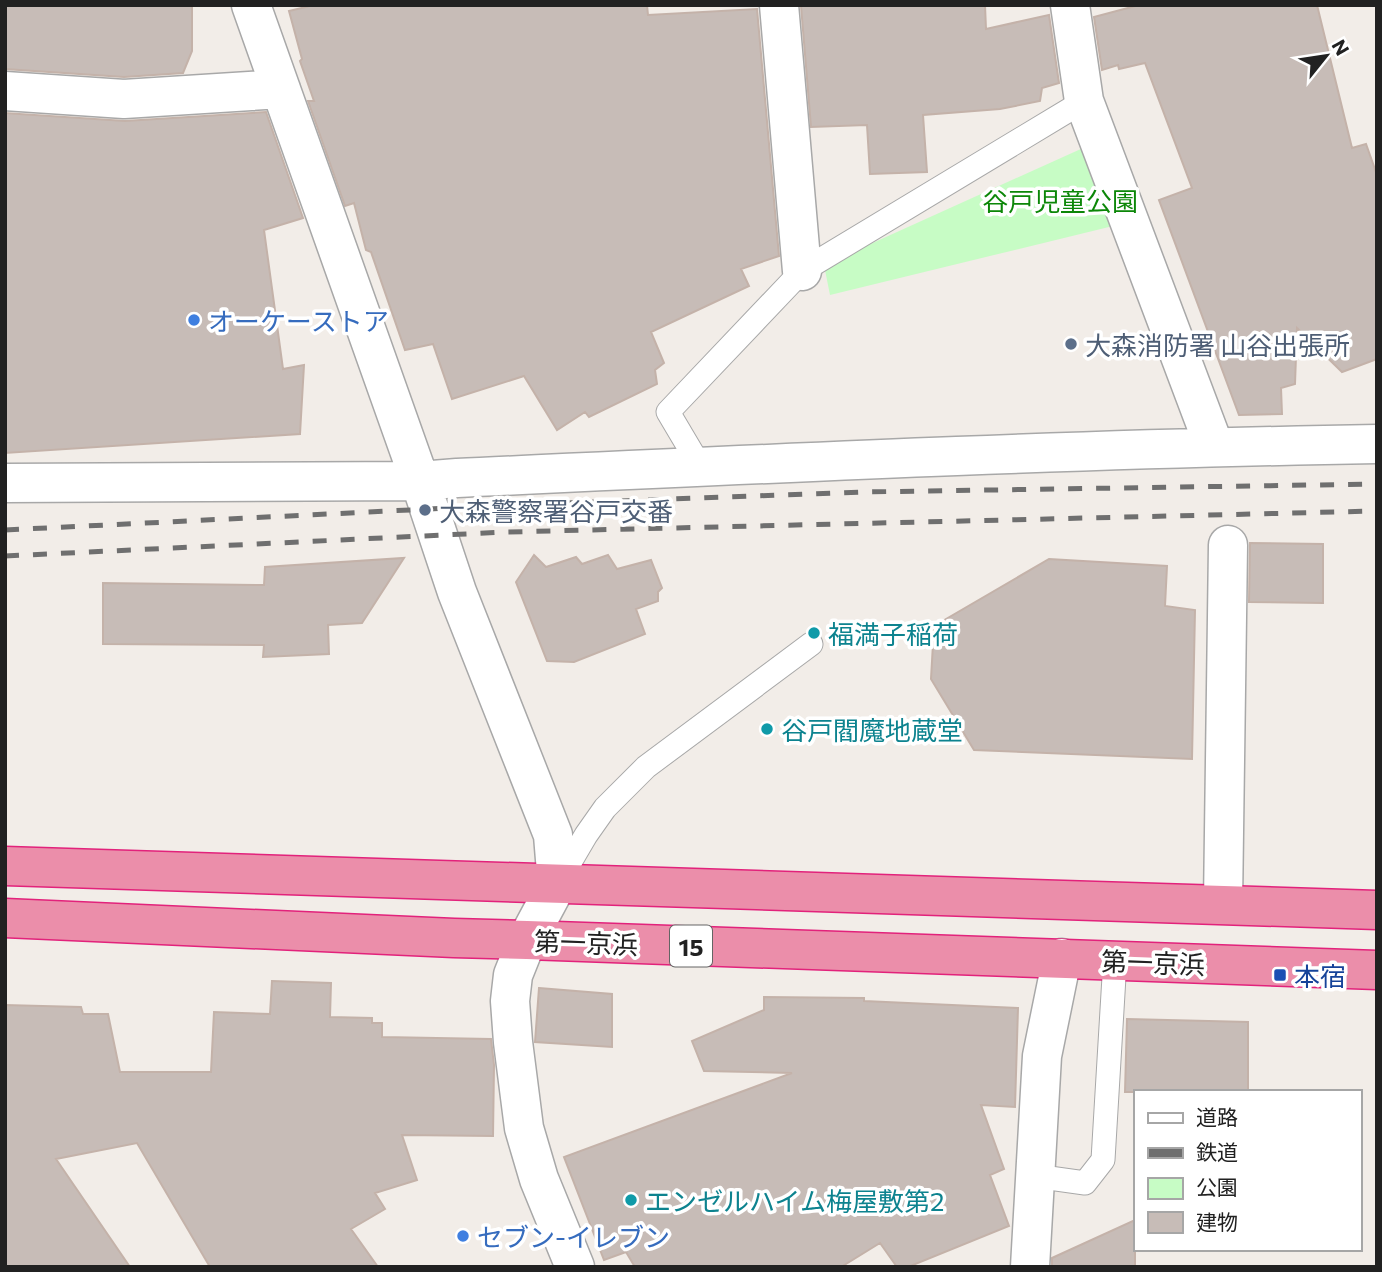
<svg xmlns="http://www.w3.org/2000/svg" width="1382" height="1272" viewBox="0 0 1382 1272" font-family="Commissioner,'Noto Sans JP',sans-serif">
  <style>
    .park { fill: #c7fcc5 }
    .building { fill: #c7bcb7; stroke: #c4b2a9; stroke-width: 2 }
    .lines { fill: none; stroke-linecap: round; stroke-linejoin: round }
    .lane-casing { stroke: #a8a8a8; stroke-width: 25 }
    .street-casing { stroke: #a8a8a8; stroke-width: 41 }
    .highway-casing { stroke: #e2227b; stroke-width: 41 }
    .lane { stroke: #fff; stroke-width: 23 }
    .street { stroke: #fff; stroke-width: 38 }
    .highway { stroke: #eb8eaa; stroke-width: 38 }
    .rail { stroke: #6f6f6f; stroke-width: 5; stroke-dasharray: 14 14; stroke-linecap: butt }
    .shop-dot { fill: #3f7fe0; stroke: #fff; stroke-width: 2.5 }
    .service-dot { fill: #5c6f8a; stroke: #fff; stroke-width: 2.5 }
    .culture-dot { fill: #0f9aa8; stroke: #fff; stroke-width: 2.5 }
    .transit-dot { fill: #1a4fb4; stroke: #fff; stroke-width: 2.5 }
    .labels { text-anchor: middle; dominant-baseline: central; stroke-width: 7; stroke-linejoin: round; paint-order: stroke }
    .shield { fill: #fff; stroke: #646464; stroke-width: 2 }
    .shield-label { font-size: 24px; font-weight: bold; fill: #212121 }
    .park-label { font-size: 26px; fill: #0c8708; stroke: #fff }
    .shop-label { font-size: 26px; fill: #366cbe; stroke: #fff; text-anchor: start }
    .service-label { font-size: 26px; fill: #4e5e75; stroke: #fff; text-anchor: start }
    .culture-label { font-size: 26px; fill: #0d838f; stroke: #fff; text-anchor: start }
    .street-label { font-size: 26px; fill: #212121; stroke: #fff }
    .transit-label { font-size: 26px; fill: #164399; stroke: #fff; text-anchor: start }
  </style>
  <rect width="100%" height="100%" fill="#f2ede8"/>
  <!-- park -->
  <path class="park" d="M1083,148L1113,226L830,295L824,265Z"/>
  <!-- building -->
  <path class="building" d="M5,5H192V51L183,73L124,77L5,69Z
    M314,5H647L648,15L757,9L779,256L741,269L749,286L651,332L664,363L655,370L657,384L589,417L585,412L557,430L524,376L452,399L433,344L405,350L371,252L366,250L354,203L345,206L308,101H314L300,61L302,59L289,11Z
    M820,5H985L986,29L1049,15L1059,83L1042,88L1040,101L1000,109L923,115L927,172L870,174L867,125L811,127L801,6Z
    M1139,5H1317L1352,148L1366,144L1377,175V359L1342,372L1297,328L1295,384L1281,388L1282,414L1239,415L1159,200L1192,188L1145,63L1119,69L1118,65L1102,70L1094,17Z
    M266,112L303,218L264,230L283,369L304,365L300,434L5,453V113L125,121Z
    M1250,543L1323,544V603L1249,602Z
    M534,555L546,567L576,557L582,564L608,555L617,569L651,560L662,588L658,592V601L636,609L645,634L574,662L547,661L516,582Z
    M404,558L362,623L328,625L329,654L263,657L264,645L103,644V583L264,585L265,567Z
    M1049,559L1167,566L1165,606L1195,610L1192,759L974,750L931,679L934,626Z
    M272,981L331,983L330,1017L372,1018V1023H382V1037L491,1039L494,1065L493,1136L402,1135L417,1180L375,1193L385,1209L351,1229L378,1267H210L137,1143L56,1159L130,1267H5V1005L81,1007L83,1014H108L120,1072H211L214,1012L270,1014Z
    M539,988L612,994V1047L535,1042Z
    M764,997L864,998V1001L1018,1008L1015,1107L981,1105L1004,1169L990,1175L1009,1226L908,1267H897L880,1243L841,1267H635L626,1252L604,1260L564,1157L792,1073L704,1071L692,1041L764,1010Z
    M1127,1019L1248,1022V1092H1125Z
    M1135,1220V1267H1052V1258Z"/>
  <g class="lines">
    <defs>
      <path id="lane" d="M700,466L668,412L802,271L1084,101
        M559,881L586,835L605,808L646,767L811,644
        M1035,1176L1085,1183L1103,1160L1115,960"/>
      <path id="street" d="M251,5L420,481L457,592L553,835L557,884L527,940L513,975L510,1001L513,1042L524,1128L539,1179L575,1267
        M779,5L802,271
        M1070,5L1084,101L1214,446
        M5,91L124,99L281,89
        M5,483L420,481L457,478C763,464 1070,449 1377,444
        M1223,904L1228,545
        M1030,1267L1042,1056L1062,958"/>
      <path id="highway" d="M5,866L1377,910
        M5,918L454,938L527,940L1377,970"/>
    </defs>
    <!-- lane casing -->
    <use href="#lane" class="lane-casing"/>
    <!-- street casing -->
    <use href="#street" class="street-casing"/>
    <!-- highway casing -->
    <use href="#highway" class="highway-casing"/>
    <!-- lane -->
    <use href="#lane" class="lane"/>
    <!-- street -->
    <use href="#street" class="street"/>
    <!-- highway -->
    <use href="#highway" class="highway"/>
    <!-- rail -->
    <path class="rail" d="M5,530L510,505L862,492L1377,484
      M5,556L507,532L1377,511"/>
  </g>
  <!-- markers -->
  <g class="shop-dot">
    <circle cx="194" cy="320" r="7"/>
    <circle cx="463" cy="1236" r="7"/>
  </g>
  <g class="service-dot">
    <circle cx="1071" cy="344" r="7"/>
    <circle cx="425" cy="510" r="7"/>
  </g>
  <g class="culture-dot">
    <circle cx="814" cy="633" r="7"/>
    <circle cx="767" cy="729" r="7"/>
    <circle cx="631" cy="1200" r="7"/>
  </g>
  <rect class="transit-dot" x="1273" y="968" width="14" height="14" rx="3.5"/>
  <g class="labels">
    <!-- shield labels -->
    <rect class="shield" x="670" y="925.5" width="42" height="41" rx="5"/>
    <g class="shield-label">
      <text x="691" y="946">15</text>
    </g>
    <!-- park labels -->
    <g class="park-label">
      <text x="1060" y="200">谷戸児童公園</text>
    </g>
    <!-- shop labels -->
    <g class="shop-label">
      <text x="208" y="320">オーケーストア</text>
      <text x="477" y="1236">セブン-イレブン</text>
    </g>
    <!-- service labels -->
    <g class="service-label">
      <text x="1085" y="344">大森消防署 山谷出張所</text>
      <text x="439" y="510">大森警察署谷戸交番</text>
    </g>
    <!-- culture labels -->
    <g class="culture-label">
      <text x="828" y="633">福満子稲荷</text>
      <text x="781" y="729">谷戸閻魔地蔵堂</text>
      <text x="645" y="1200">エンゼルハイム梅屋敷第2</text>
    </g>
    <!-- street labels -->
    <g class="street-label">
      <text transform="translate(586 942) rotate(2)">第一京浜</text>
      <text transform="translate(1153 962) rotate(2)">第一京浜</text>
    </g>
    <!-- transit labels -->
    <g class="transit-label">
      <text x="1294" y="975">本宿</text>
    </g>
  </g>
  <!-- border -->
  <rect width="1382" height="1272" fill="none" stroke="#212121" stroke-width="14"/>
  <!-- legend -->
  <rect x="1134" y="1090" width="228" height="161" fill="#ffffff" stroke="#a6a6a6" stroke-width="2"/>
  <rect x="1148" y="1113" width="35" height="10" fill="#ffffff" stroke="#a6a6a6" stroke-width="2"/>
  <text x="1196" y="1125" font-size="21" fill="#212121">道路</text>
  <rect x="1148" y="1148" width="35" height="10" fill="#6f6f6f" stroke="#a6a6a6" stroke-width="2"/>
  <text x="1196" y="1160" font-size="21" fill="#212121">鉄道</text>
  <rect x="1148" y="1178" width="35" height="21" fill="#c7fcc5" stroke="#a6a6a6" stroke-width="2"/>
  <text x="1196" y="1195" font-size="21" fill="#212121">公園</text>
  <rect x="1148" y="1212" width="35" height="21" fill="#c7bcb7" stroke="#a6a6a6" stroke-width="2"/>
  <text x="1196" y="1230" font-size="21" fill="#212121">建物</text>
  <!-- north arrow -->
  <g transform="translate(1326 56) rotate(60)" stroke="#ffffff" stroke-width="5" paint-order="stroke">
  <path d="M0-5L12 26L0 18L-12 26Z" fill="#212121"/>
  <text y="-10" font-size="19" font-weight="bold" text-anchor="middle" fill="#212121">N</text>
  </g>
</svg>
